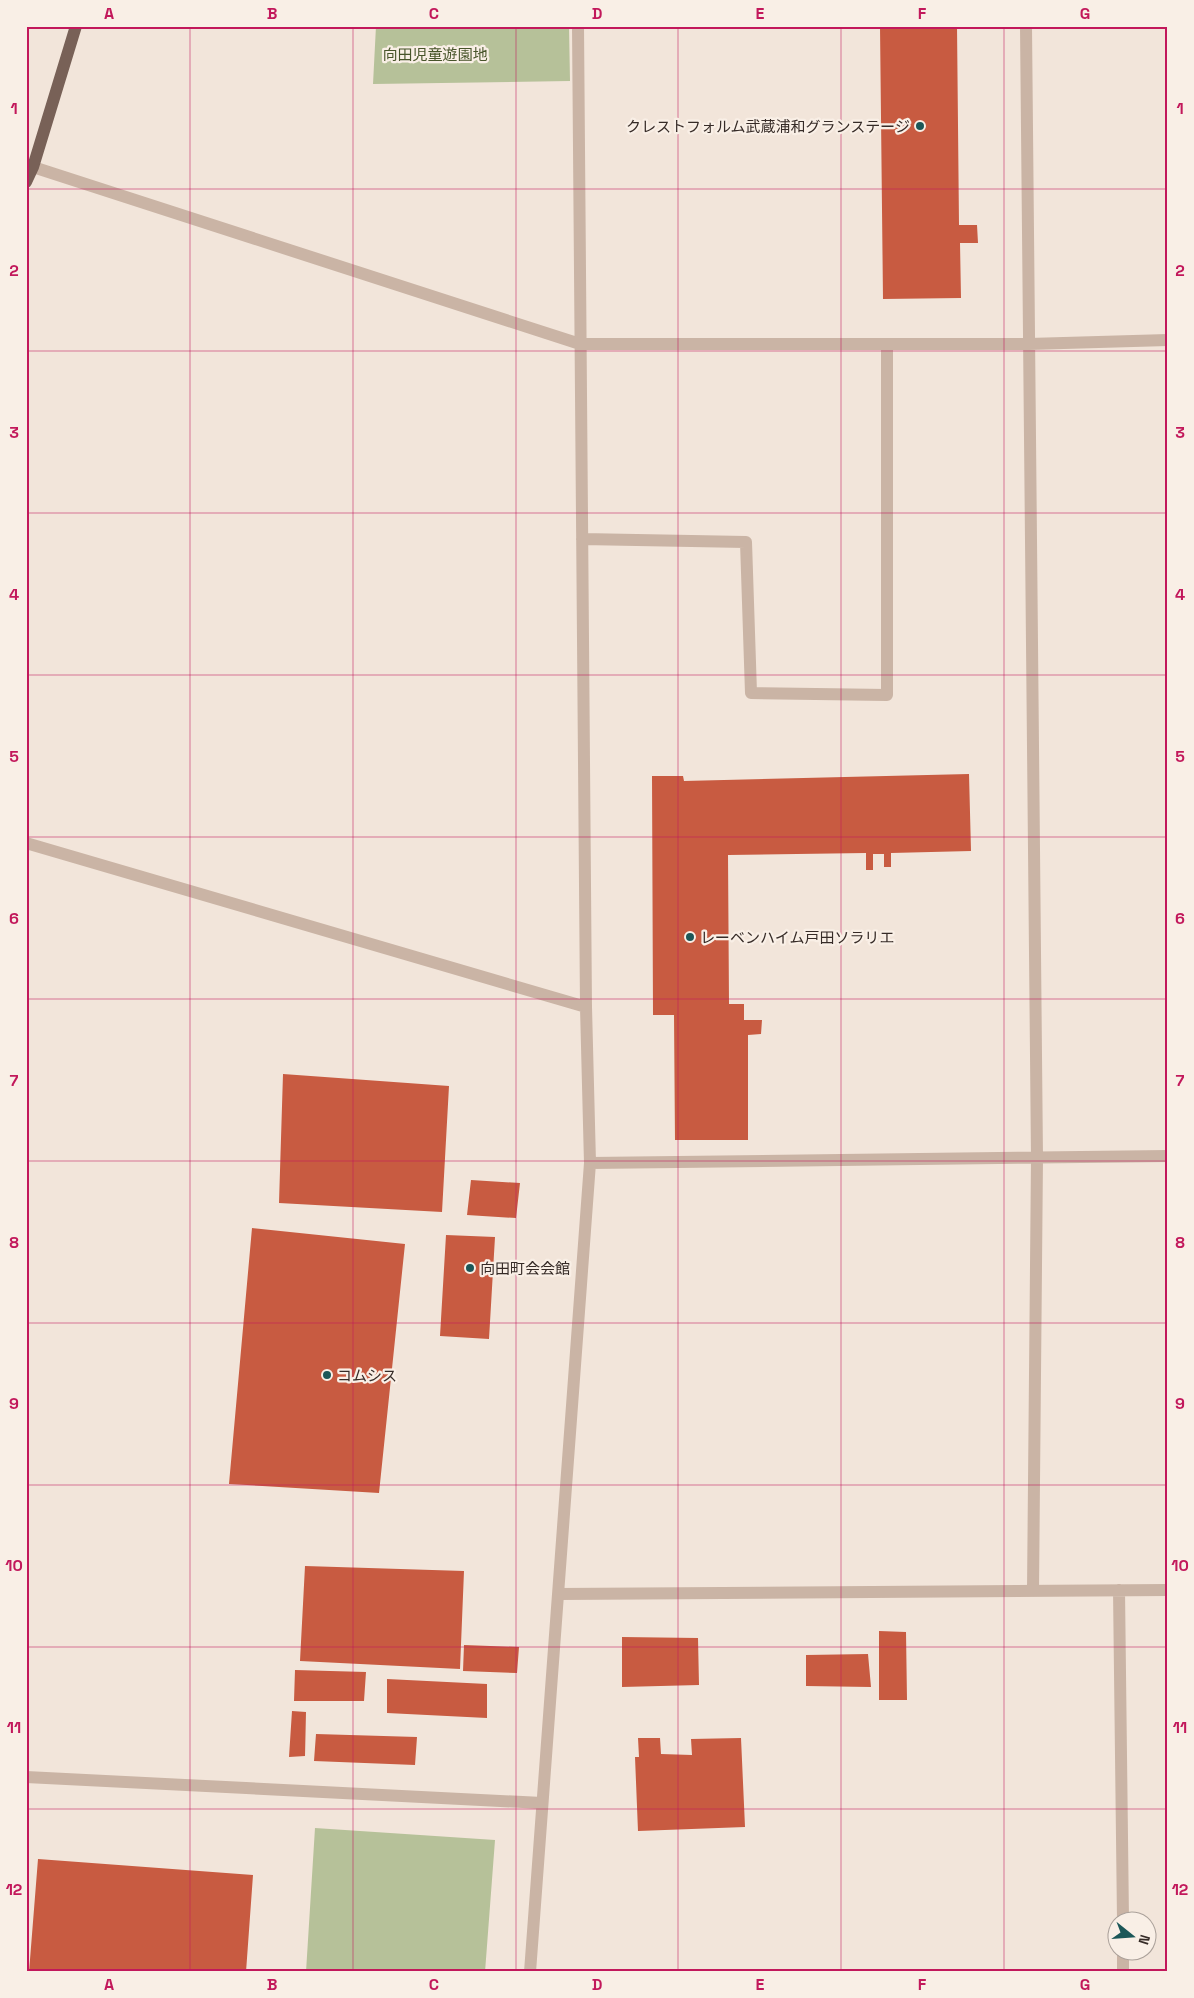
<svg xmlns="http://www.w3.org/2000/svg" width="1194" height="1998" viewBox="0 0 1194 1998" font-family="'Space Grotesk','Noto Sans JP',sans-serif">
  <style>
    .green { fill: #b6c199 }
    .building { fill: #c85b41 }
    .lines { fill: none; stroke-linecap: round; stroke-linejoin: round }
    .minor { stroke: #cab4a5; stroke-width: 12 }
    .primary { stroke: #786157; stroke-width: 12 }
    .grid { fill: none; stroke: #c2185b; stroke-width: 1; stroke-opacity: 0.55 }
    .poi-dot { fill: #1c5758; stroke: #f9efe6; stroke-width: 2 }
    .labels { text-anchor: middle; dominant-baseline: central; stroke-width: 4.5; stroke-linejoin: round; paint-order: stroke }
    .park-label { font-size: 15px; fill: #47542a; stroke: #f9efe6 }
    .poi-label { font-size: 15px; fill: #362b27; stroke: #f9efe6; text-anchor: start }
    .neatline { fill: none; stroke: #c2185b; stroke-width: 2 }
    .grid-label { font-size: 16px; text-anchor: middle; font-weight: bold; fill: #c2185b }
  </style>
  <rect width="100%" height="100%" fill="#f2e5da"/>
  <!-- green -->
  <path class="green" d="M376,26H569L570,81L373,84Z
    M315,1828L495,1840L485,1972H306Z"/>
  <!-- building -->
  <path class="building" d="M880,26H957L959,225H977L978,243H960L961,298L883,299Z
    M969,774L971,851L891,853V867H884V854H873V870H866V853L728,855L729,1004H744V1020H762L761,1034L748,1035V1140H675L674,1015H653L652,776H683L684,781Z
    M283,1074L449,1086L442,1212L279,1203Z
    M471,1180L520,1183L516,1218L467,1215Z
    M252,1228L405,1244L379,1493L229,1484Z
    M446,1235L495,1237L489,1339L440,1336Z
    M305,1566L464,1571L460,1669L300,1661Z
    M879,1631L906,1632L907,1700H879Z
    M622,1637L698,1638L699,1685L622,1687Z
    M464,1645L519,1647L517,1673L463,1671Z
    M868,1654L871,1687L806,1686V1655Z
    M295,1670L366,1672L364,1701H294Z
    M387,1679L487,1684V1718L387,1713Z
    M292,1711L306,1712L305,1756L289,1757Z
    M316,1734L417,1737L415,1765L314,1761Z
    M638,1738H660L661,1754L692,1755L691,1739L741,1738L745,1827L638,1831L635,1757H639Z
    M38,1859L253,1875L246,1972H29Z"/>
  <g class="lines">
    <!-- minor -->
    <path class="minor" d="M1026,26L1037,1158L1033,1591
      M33,167L580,344H1029L1168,340
      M582,539L746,542L751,693L887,695V344
      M26,843L586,1007
      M590,1163L1168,1156
      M1119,1590L1123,1920
      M558,1594L1168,1590
      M26,1777L542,1803
      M1123,1950V1972
      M530,1972L590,1163L586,1007L578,26"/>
    <!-- primary -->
    <path class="primary" d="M26,182L33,167L76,26"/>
  </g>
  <!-- grid -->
  <path class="grid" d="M190,26V1972M353,26V1972M516,26V1972M678,26V1972M841,26V1972M1004,26V1972M26,189H1168M26,351H1168M26,513H1168M26,675H1168M26,837H1168M26,999H1168M26,1161H1168M26,1323H1168M26,1485H1168M26,1647H1168M26,1809H1168"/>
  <!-- markers -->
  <g class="poi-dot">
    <circle cx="920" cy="126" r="5"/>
    <circle cx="690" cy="937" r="5"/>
    <circle cx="470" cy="1268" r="5"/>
    <circle cx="327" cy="1375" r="5"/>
  </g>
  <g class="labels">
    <!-- park labels -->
    <g class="park-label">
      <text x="435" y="54">向田児童遊園地</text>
    </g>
    <!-- poi labels -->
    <g class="poi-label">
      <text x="910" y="126" text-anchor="end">クレストフォルム武蔵浦和グランステージ</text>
      <text x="700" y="937">レーベンハイム戸田ソラリエ</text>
      <text x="480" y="1268">向田町会会館</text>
      <text x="337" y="1375">コムシス</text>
    </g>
  </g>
  <!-- border -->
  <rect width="1194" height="1998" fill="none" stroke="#f9efe6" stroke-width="55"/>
  <!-- north arrow -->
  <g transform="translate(1132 1936) rotate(107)"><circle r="24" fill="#f9efe6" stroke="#aba19a"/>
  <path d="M0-4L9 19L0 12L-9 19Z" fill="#1c5758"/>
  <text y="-8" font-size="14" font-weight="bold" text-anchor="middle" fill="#362b27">N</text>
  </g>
  <rect x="28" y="28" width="1138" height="1942" class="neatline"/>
  <g class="grid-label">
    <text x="109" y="19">A</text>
    <text x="272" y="19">B</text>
    <text x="434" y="19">C</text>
    <text x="597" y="19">D</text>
    <text x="760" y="19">E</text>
    <text x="922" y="19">F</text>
    <text x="1085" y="19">G</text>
    <text x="14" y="114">1</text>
    <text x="1180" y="114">1</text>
    <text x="14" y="276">2</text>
    <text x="1180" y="276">2</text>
    <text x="14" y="438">3</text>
    <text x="1180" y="438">3</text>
    <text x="14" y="600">4</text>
    <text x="1180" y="600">4</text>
    <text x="14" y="762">5</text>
    <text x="1180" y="762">5</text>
    <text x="14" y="924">6</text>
    <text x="1180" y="924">6</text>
    <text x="14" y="1086">7</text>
    <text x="1180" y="1086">7</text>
    <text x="14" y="1248">8</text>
    <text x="1180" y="1248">8</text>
    <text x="14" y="1409">9</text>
    <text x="1180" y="1409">9</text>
    <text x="14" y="1571">10</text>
    <text x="1180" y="1571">10</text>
    <text x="14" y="1733">11</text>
    <text x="1180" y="1733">11</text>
    <text x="14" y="1895">12</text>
    <text x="1180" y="1895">12</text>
    <text x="109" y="1990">A</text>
    <text x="272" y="1990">B</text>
    <text x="434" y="1990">C</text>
    <text x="597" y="1990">D</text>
    <text x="760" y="1990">E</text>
    <text x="922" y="1990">F</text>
    <text x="1085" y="1990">G</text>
  </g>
</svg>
